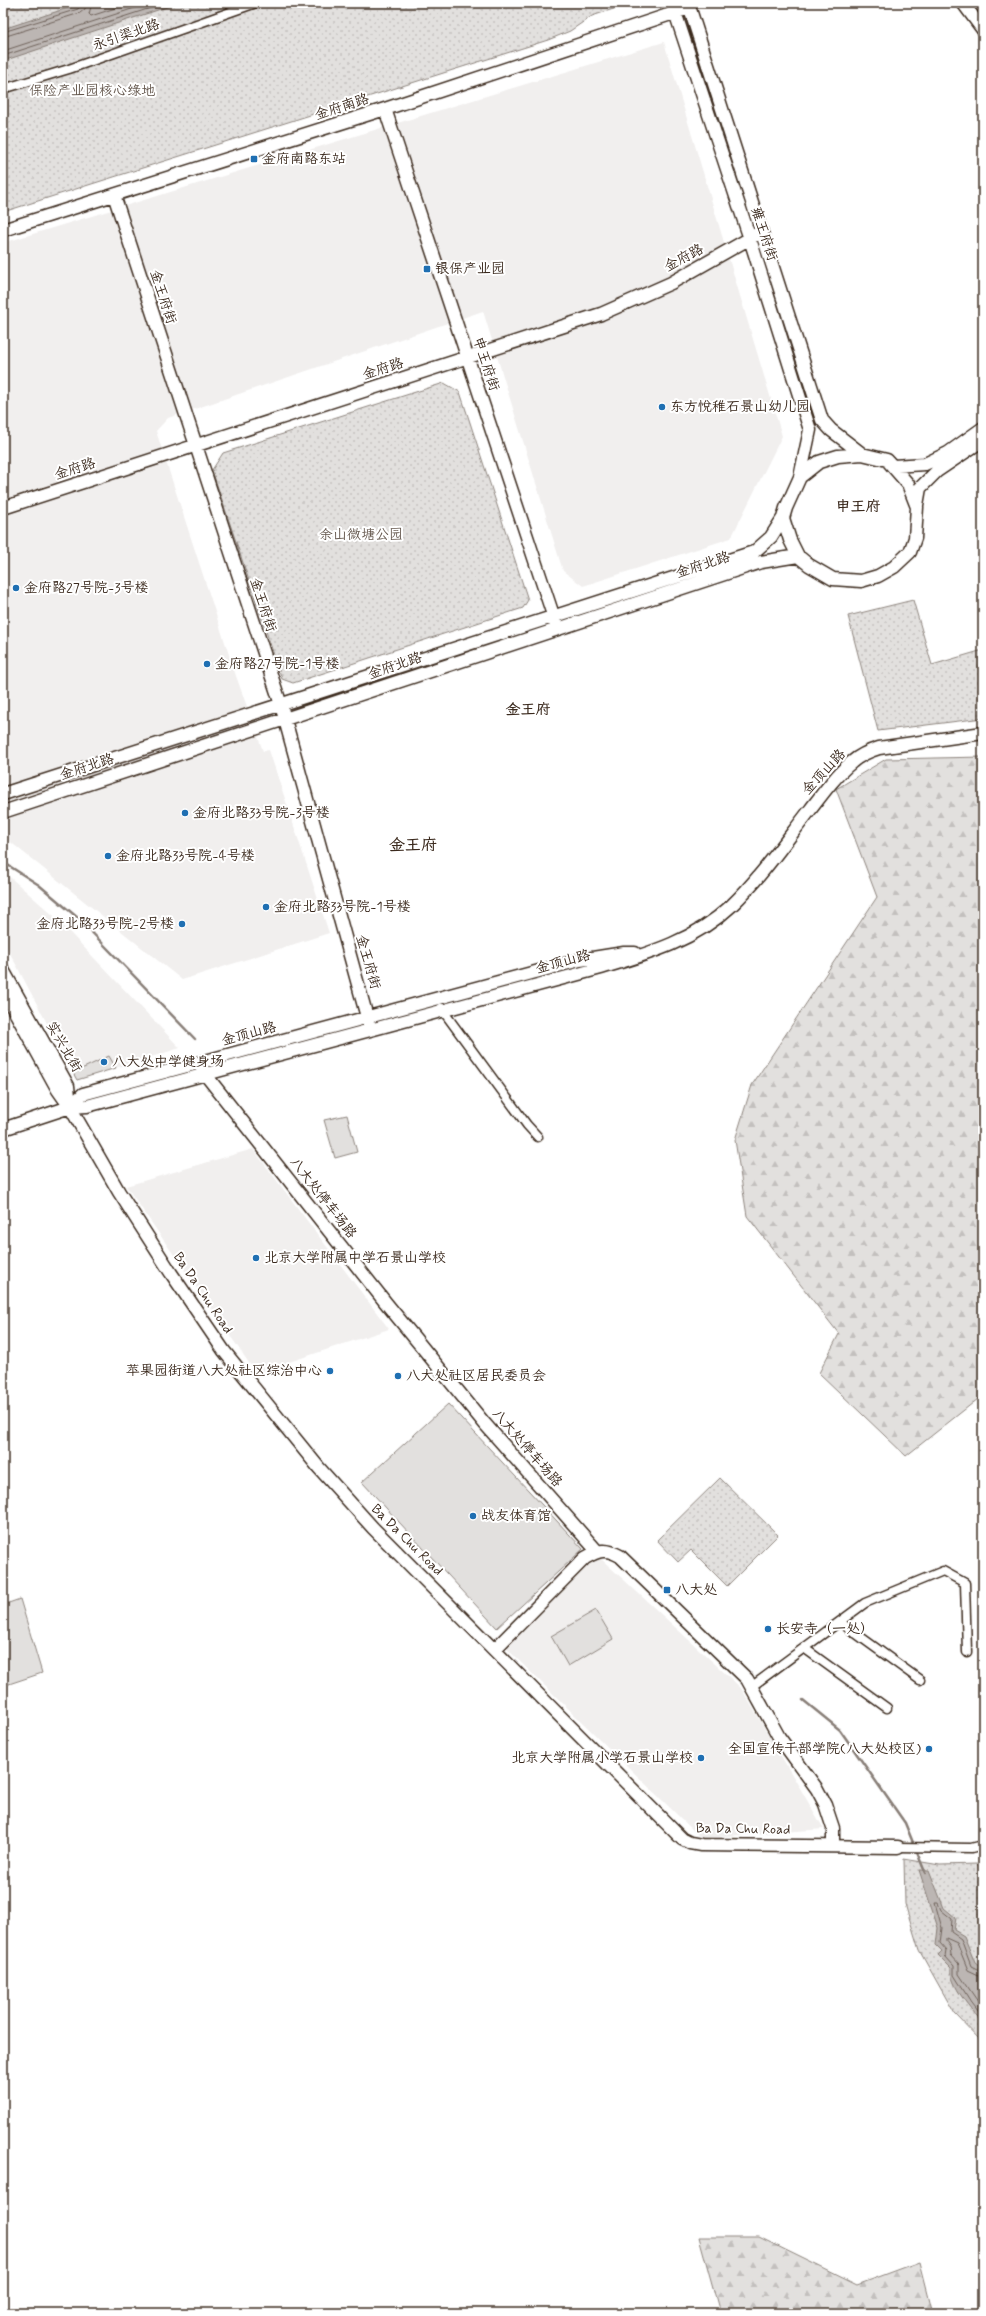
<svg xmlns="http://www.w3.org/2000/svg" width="986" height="2316" viewBox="0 0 986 2316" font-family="Mynerve,'LXGW WenKai TC',sans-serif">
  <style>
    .built { fill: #f1efee }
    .green { fill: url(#green-dots); stroke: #8e857e }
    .forest { fill: url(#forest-firs); stroke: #8e857e }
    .pitch { fill: #e2e0de; stroke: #8e857e }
    .water { fill: #bcb6b3; stroke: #887e77 }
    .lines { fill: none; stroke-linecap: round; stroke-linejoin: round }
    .shore { stroke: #6f625a; stroke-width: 1 }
    .stream { stroke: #887e77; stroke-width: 2.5 }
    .street-casing { stroke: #3b2a1e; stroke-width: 11 }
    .secondary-casing { stroke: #3b2a1e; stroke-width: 15 }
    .street { stroke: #fff; stroke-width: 8 }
    .secondary { stroke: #fff; stroke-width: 12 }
    .poi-dot { fill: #1f6fb2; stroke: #fff; stroke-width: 1.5 }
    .labels { text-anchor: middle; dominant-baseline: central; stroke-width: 4; stroke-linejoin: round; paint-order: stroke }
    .street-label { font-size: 14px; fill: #3b2a1e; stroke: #fff }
    .park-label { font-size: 14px; fill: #65584e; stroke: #fff }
    .poi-label { font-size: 14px; fill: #3b2a1e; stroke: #fff; text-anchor: start }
    .neighbourhood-label { font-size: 15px; font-weight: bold; fill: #3b2a1e; stroke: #fff }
    .quarter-label { font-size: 16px; font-weight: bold; fill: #3b2a1e; stroke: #fff }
  </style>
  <defs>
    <pattern id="green-dots" width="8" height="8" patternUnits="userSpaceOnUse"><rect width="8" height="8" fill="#e2e0de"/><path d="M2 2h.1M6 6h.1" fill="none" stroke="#c3c0be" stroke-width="1.8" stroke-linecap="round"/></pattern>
    <pattern id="forest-firs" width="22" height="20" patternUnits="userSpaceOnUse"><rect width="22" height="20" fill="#e2e0de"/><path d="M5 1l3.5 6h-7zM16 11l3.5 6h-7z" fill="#c3c0be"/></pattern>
  </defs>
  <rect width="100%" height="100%" fill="#fff"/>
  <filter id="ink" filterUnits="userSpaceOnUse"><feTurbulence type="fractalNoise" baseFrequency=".025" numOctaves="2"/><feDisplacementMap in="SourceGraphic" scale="8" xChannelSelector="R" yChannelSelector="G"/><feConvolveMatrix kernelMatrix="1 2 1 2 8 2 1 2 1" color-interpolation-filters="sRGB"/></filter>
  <g filter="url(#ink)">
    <!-- built -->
    <path class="built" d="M664,42L782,436L731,538L583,586L563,571L483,311L168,418L156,431L236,676L263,751L269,750L329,933L182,980L3,836V243Z
      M3,871L54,916L180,1048L77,1080L3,940Z
      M253,1149L389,1329L256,1373L126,1186Z
      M598,1556L741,1688L824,1829L701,1838L506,1648Z"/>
    <!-- green -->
    <path class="green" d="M15,3H632L592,16L570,31L548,40L3,212V7Z
      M444,383L460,392L528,600L523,608L293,683L282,679L212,470L223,453Z
      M913,600L932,665L983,650V718L878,731L848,616Z
      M720,1478L778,1535L727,1586L691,1550L678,1562L657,1540Z
      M904,1859L940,1865L977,1864L983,1875V2043L955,2014L919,1950L905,1904Z"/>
    <!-- forest -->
    <path class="forest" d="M983,757V1395L906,1456L819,1373L839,1334L747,1216L735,1140L752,1085L877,897L836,789L886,759Z
      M699,2237H759L857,2285L919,2262L932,2313H720Z"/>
    <!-- pitch -->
    <path class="pitch" d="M109,1056L116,1068L77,1080L73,1073Z
      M347,1115L357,1152L335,1158L324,1120Z
      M448,1404L583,1549L497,1628L362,1482Z
      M20,1599L42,1673L3,1686V1605Z
      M596,1610L613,1639L568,1666L551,1636Z"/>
    <!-- water -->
    <path class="water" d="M83,3H179L3,61V29Z
      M919,1870H929L944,1908L956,1918L954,1930L964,1936L975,1963L983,1969V2023C972,2010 949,1985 951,1968L938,1955L942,1951L936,1945L938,1928Z"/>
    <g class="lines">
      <!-- shore -->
      <path class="shore" d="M92,3L89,14L91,16L131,3
        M3,32L78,9L81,3
        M3,37L80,13L85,9L86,3
        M3,51L150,3
        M3,56L166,3
        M983,1972L971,1966L961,1939L951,1932L952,1919L941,1910L938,1903H935L942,1928L940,1943L946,1950L945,1956L954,1966V1975L971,2002L983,2017
        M983,1977L968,1970L957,1943L946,1938V1941L950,1947L951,1955L959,1964V1974L983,2009"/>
      <!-- stream -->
      <path class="stream" d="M3,862L39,885L78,918L195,1039
        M803,1700L840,1730L905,1823L925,1872"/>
      <defs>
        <path id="street" d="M3,89L69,69L256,3
          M441,1008L527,1125L538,1137
          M840,1622L920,1680
          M804,1648L887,1708
          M751,1687L865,1603L943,1571L965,1583L967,1652
          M898,1847L971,1848L983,1845"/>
        <path id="secondary" d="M672,3L750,239L810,430L800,477
          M688,3L822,420L831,430L862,454
          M963,3L983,30
          M385,109L556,624
          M114,195L281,705L370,1028
          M3,230L385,109L689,8
          M862,454L887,460L908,484L917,507L915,538L910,552L894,567L878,576L861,581L833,579L809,565L798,556L790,540L783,518L786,508L800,477L819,462L838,456Z
          M893,466L925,464L948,453L983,428
          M917,505L920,488L937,471L983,440
          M3,508L601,314L671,283L761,232
          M3,794L754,552L771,537L783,518
          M3,812L761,562L798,556
          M3,970L68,1086L70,1107
          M3,990L58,1090L70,1107L119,1192L171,1273L224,1351L319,1468L373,1528L682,1839L690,1843L701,1845L898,1847
          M199,1063L205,1074L386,1303L485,1424L597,1551
          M70,1107L83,1094L580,960L624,953H635
          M3,1129L70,1107L87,1106L601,968C648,954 694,941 731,906C761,877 785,842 810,810C823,793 836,775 852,762C860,755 869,751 879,748L983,733
          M495,1649L585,1558C599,1550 606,1548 620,1556L747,1679L779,1737L817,1789L825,1804L833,1828V1845"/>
      </defs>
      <!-- street casing -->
      <use href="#street" class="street-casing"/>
      <!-- secondary casing -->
      <use href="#secondary" class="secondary-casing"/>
      <!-- street -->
      <use href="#street" class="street"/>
      <!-- secondary -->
      <use href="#secondary" class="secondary"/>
    </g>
  </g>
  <!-- markers -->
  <g class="poi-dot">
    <rect x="250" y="155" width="8" height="8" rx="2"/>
    <rect x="423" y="265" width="8" height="8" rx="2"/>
    <circle cx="662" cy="407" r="4"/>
    <circle cx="16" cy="588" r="4"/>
    <circle cx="207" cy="664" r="4"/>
    <circle cx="185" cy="813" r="4"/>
    <circle cx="108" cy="856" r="4"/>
    <circle cx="266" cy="907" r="4"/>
    <circle cx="182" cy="924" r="4"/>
    <circle cx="104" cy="1062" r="4"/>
    <circle cx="256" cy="1258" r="4"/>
    <circle cx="330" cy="1371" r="4"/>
    <circle cx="398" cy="1376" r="4"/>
    <circle cx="473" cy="1516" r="4"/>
    <rect x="663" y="1586" width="8" height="8" rx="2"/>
    <circle cx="768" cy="1629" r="4"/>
    <circle cx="929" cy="1749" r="4"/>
    <circle cx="701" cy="1758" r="4"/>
  </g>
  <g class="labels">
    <!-- street labels -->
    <g class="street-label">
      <text transform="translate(126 35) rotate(-19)">永引渠北路</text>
      <text transform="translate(342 107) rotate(-18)">金府南路</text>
      <text transform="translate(764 234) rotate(72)">雍王府街</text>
      <text transform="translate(684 258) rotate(-28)">金府路</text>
      <text transform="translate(163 297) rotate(72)">金王府街</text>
      <text transform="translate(486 364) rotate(72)">申王府街</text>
      <text transform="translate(383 369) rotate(-18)">金府路</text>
      <text transform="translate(75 469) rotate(-18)">金府路</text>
      <text transform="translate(703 565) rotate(-18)">金府北路</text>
      <text transform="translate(263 605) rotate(72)">金王府街</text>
      <text transform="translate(395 666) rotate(-19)">金府北路</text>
      <text transform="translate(87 767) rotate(-18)">金府北路</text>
      <text transform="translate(824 772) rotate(-47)">金顶山路</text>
      <text transform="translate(368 962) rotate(74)">金王府街</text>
      <text transform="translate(563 962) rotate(-15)">金顶山路</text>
      <text transform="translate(249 1034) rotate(-15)">金顶山路</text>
      <text transform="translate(64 1047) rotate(60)">实兴北街</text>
      <text transform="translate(323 1198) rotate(52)">八大处停车场路</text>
      <text transform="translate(203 1293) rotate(56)">Ba Da Chu Road</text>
      <text transform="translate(527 1448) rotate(49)">八大处停车场路</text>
      <text transform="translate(407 1540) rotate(45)">Ba Da Chu Road</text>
      <text transform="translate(743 1829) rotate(1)">Ba Da Chu Road</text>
    </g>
    <!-- park labels -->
    <g class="park-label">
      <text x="92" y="91">保险产业园核心绿地</text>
      <text x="361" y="535">余山微塘公园</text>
    </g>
    <!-- poi labels -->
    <g class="poi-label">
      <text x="262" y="159">金府南路东站</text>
      <text x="435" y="269">银保产业园</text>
      <text x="670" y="407">东方悦稚石景山幼儿园</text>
      <text x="24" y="588">金府路27号院-3号楼</text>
      <text x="215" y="664">金府路27号院-1号楼</text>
      <text x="193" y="813">金府北路33号院-3号楼</text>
      <text x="116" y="856">金府北路33号院-4号楼</text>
      <text x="274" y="907">金府北路33号院-1号楼</text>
      <text x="174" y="924" text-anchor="end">金府北路33号院-2号楼</text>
      <text x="112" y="1062">八大处中学健身场</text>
      <text x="264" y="1258">北京大学附属中学石景山学校</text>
      <text x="322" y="1371" text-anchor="end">苹果园街道八大处社区综治中心</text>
      <text x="406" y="1376">八大处社区居民委员会</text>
      <text x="481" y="1516">战友体育馆</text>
      <text x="675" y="1590">八大处</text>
      <text x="776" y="1629">长安寺（一处）</text>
      <text x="921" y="1749" text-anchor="end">全国宣传干部学院(八大处校区)</text>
      <text x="693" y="1758" text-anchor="end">北京大学附属小学石景山学校</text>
    </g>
    <!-- neighbourhood labels -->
    <g class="neighbourhood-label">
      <text x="858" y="507">申王府</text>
      <text x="528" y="710">金王府</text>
    </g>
    <!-- quarter labels -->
    <g class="quarter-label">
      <text x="413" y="845">金王府</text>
    </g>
  </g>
  <!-- margin -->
  <rect width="986" height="2316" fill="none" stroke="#fff" stroke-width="16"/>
  <rect x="8" y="8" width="970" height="2300" fill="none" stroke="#3b2a1e" stroke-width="1.5" filter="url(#ink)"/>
</svg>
